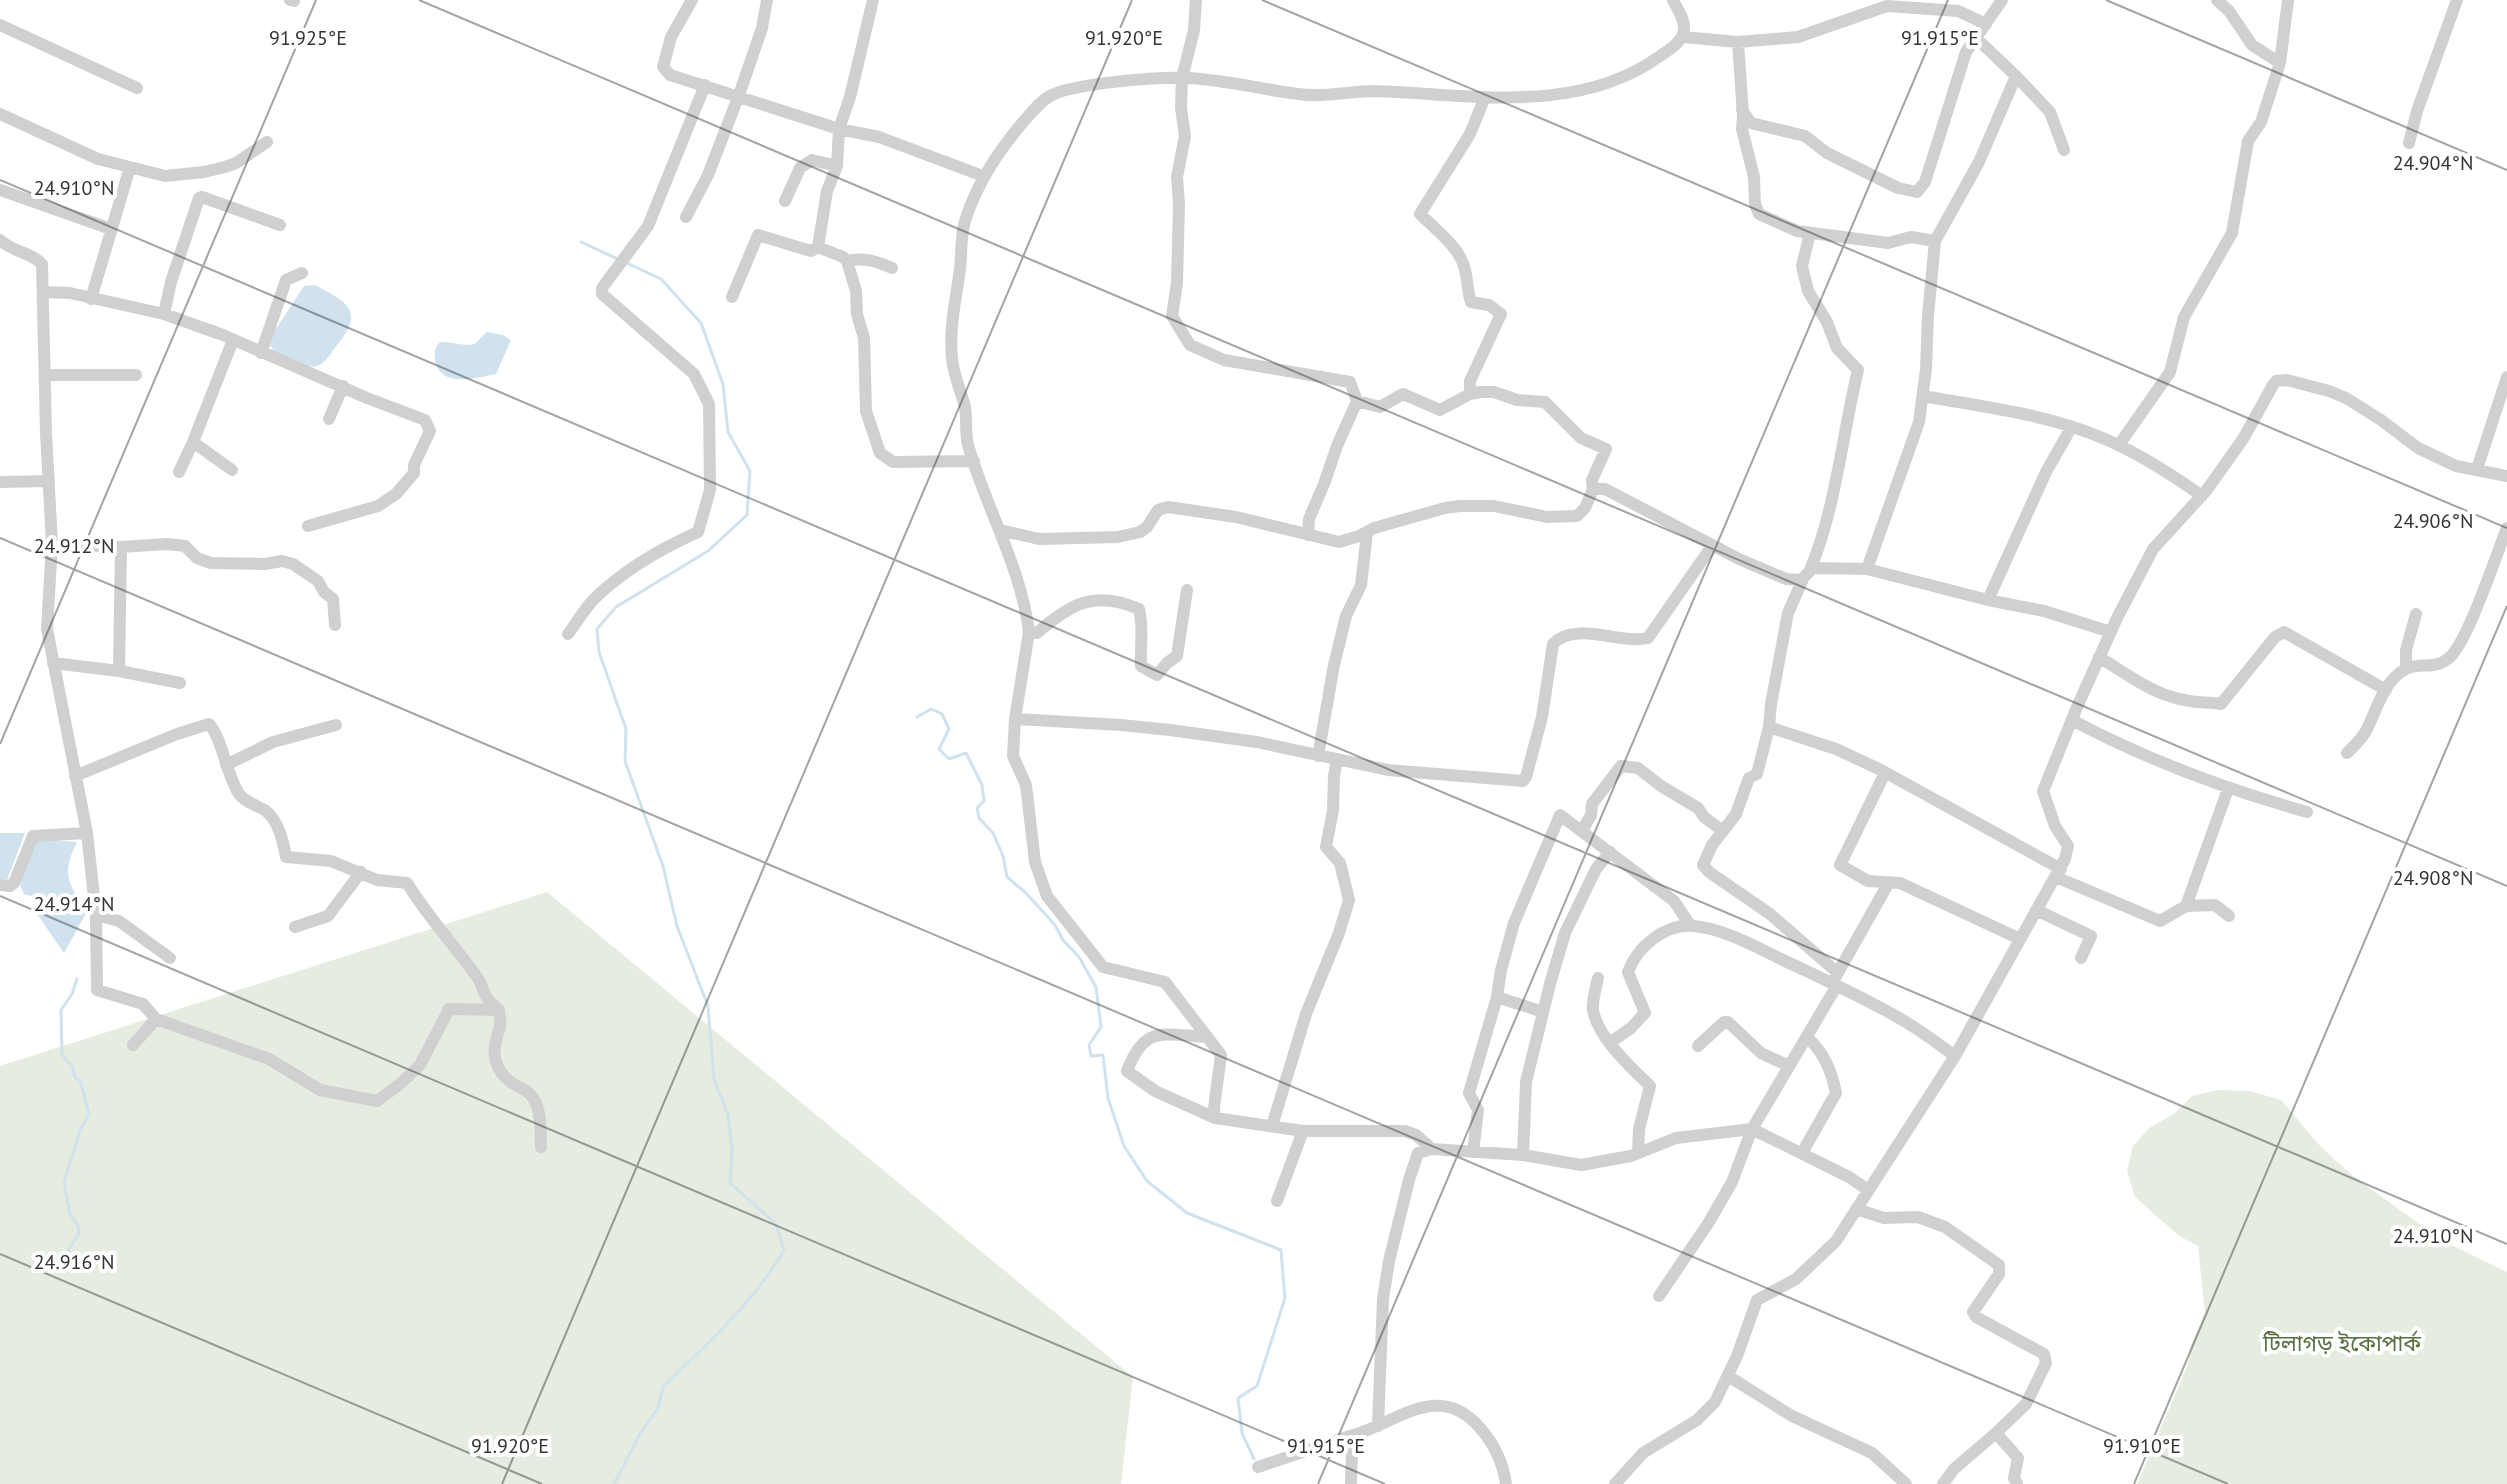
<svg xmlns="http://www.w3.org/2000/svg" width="2507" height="1484" viewBox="0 0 2507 1484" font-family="'PT Sans','Noto Sans Bengali',sans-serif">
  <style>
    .green { fill: #e6ecdf }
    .water { fill: #cfe2ee }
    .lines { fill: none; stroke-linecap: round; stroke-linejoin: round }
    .stream { stroke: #cfe2ee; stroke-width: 3 }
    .minor { stroke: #d0d0d0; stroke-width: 12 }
    .ticks { fill: none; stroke: #333; stroke-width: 2; stroke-opacity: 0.45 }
    .labels { text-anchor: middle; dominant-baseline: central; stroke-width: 8; stroke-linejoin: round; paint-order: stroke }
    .park-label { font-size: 22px; fill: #56703f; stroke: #fff }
    .ticks-label { font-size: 20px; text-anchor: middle; fill: #333; stroke: #fff; stroke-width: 8; stroke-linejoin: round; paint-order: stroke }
  </style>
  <rect width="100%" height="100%" fill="#fff"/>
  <!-- green -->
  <path class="green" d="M547,892L1133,1377L1121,1484H0V1066Z
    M2218,1090L2250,1091L2281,1100L2321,1147L2353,1176L2443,1241L2507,1272V1484H2137L2188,1364L2191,1345L2205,1312L2198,1246L2179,1236L2135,1197L2127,1171L2133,1146L2149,1128L2174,1114L2192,1096Z"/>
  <!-- water -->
  <path class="water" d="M315,285C347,302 365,310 338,344C331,352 326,364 316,366C303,369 285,357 274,352L270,344L272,335L304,286Z
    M487,332L503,335L511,340L496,374C476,378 439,389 435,359C434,352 435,347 440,342C450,341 470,348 476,343C480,339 483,335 487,332Z
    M0,833H25L7,880L0,879Z
    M50,840L77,842C65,866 64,880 81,901L46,900L24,894L20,885L33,841Z
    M38,905L89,908L64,953L37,914H31Z"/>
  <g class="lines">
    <!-- stream -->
    <path class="stream" d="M581,242L620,260
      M917,717L931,709L942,714L949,729L939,749L949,759L966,753L982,785L984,801L977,808L979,818L993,833L1003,856L1007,877L1026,893L1055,925L1063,940L1079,957L1096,987L1101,1027L1089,1045L1091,1056L1103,1055L1108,1098L1124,1146L1147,1181L1187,1213L1281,1250L1285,1298L1257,1386L1238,1398L1242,1433L1254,1459
      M65,1262L67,1253L79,1233L78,1225L70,1215L64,1182L81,1128L89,1114L81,1083L75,1077L72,1066L62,1055L61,1010L72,994L77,979
      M614,1484L640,1434L658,1408L663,1387C706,1344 753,1304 784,1250L776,1224L730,1183L732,1150L728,1115L714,1079L708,1006L677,926L663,866L625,761L626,729L599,652L597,629L616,607L708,551L747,515L750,471L728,432L723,384L701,323L661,279L627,263"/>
    <!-- minor -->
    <path class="minor" d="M290,0L294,1
      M692,0L671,37L663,67L670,75L839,129L879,137L983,176
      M873,0L850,97L839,129L837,166L827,191L818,247L843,257L847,261L856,291L857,314L864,338L866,411L880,453L893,462L974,461
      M1196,0L1194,30L1182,78L1181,108L1185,136L1177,177L1179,204L1177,283L1172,316L1190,345L1224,360L1350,382L1357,401
      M1673,0C1677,9 1685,19 1684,29C1684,41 1669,50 1660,56C1577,116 1469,94 1375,91C1349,91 1323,98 1298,94C1260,89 1223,79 1185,78C1156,77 1077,83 1052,95C1041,100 1032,112 1024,121C999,150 978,181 966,218C960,234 962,253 960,269C956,299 949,327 952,358C953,374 961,391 965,407C967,419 965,432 968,445C986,508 1021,567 1029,632L1015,719L1013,756L1026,785L1035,862L1047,896L1103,967L1165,982L1221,1055L1214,1108L1215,1118L1303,1131H1405L1416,1135L1432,1149L1523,1155L1581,1165L1631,1156L1676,1138L1752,1129L1849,1177L1868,1190
      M2217,0L2229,11L2252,45L2280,63
      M0,25L137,88
      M1683,37L1738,42L1798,37L1887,6L1958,11L1986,24
      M1738,42L1743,115L1742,129L1754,177L1755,204L1759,214L1797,231L1888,243L1911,237L1935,241
      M2016,76L2050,112L2064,150
      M1742,110L1751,123L1805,136L1827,153L1898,188L1917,192L1925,182L1966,52L2002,0
      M0,114L98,159L165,176L204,172L225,167L236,163L267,142
      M2409,143L2417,111L2457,0
      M0,190L111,229
      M785,201L800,168L812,160L837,166
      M686,217L708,175L739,95L762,28L767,0
      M1810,233L1802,266L1808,291L1827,322L1837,348L1858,370C1842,436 1836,508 1810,570
      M0,240C12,252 31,252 42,264L46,433L52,544L47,629L87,833L33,836L14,883L10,886L0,885
      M847,261C864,257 876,261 892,268
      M44,292L70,293L164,314L223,335L367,398L425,420L430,431L414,465V473L396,494L378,506L308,526
      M732,297L758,235L811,251L818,247
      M91,299L130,167
      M164,314L171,282L199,198L202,197L280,225
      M261,353L286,280L302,273
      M45,375H136
      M1470,394V381L1501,314L1489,305L1471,302C1467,290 1468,281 1465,270C1461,248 1435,229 1420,214L1470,134L1485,97
      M1923,396C1984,407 2048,414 2105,439C2140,454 2171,474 2202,496
      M329,419L343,386
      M193,442L232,470
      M2119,445L2170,372L2184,317L2232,233L2248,141L2261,122L2280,63L2288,0
      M2477,469L2507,377
      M179,472L193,442L233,340
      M0,482L49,481
      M1000,530L1039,539L1118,537L1140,532L1147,527L1158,510L1168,507L1236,517L1339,542L1359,536L1374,528L1445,508L1460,506H1494L1547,517L1577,516L1585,508L1593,489H1605L1739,559L1786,579L1801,580L1813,568L1867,569L1919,422L1926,369L1928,316L1935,241L1979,162L2016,76L1976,38
      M1308,535L1309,519L1324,484L1337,446L1357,401L1380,407L1403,394L1440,410L1470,394L1481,392H1494L1517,400L1545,402L1581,438L1606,449L1592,480L1593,489
      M52,544L121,547L119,671L53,663
      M121,547L167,544L185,546L197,558L211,563L265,564L282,561L293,564L318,581L324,592L333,599L335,625
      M1867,569L1988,600L2044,611L2111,632
      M1803,579L1788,613L1771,704L1769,727L1836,749L1879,769L2061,869
      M1988,600L2046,472L2071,428
      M1029,632L1037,633C1071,603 1095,590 1139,609C1144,628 1140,646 1141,666L1157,675L1167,663L1177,656L1187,590
      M568,634C577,622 585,608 595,598C625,569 660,549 698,532L710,490L709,404L694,374L602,294V288L648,226L705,85
      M2099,657C2129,675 2154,696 2190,701C2200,703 2211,702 2221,704L2275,637L2284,632L2386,690
      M2406,668V650L2416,614
      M119,671L180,683
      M1015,719L1121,725L1170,730L1257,742L1388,770L1523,781L1526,777L1542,717L1553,644C1575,620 1621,645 1648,638L1712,546
      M2072,720C2147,760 2225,789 2307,812
      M2347,753C2354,746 2363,738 2367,729C2374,715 2379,698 2389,684C2412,653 2429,675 2449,658C2468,642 2496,555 2507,528
      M1318,756L1334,665L1346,616L1361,585L1367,533
      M226,765L273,742L336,725
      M1885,773L1840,865L1868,881L1900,883L2020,939
      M75,776L177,734L209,724C223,740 226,774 239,794C246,803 257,805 266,811C279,822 283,841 286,857L331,861L377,880L407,883C428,917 454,945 477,977C482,984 483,993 488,999C492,1005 497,1006 499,1013C506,1031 484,1046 501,1072C508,1082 515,1085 525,1090C543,1101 540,1129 541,1147
      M1582,831L1591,815L1592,804L1621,766L1638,768L1661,786L1698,808L1704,817L1723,831L1712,845L1703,865L1709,872L1770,914L1838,973
      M1723,831L1736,814L1749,778L1757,774L1769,727
      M87,833L96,915L119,921L170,958
      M2056,877L2160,921L2186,906L2215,905L2229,916
      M2186,906L2228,789
      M2036,910L2091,936L2081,958
      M96,915L97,990L143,1004L156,1019L133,1045
      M295,927L328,916L361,872
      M1598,978C1596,988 1592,1000 1593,1010C1598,1038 1630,1066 1650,1086L1639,1129L1638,1153
      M1835,978L1888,884
      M1497,997L1543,1012
      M156,1019L269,1059L320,1090L377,1101L400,1084L420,1065L449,1009L499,1010
      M1207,1037C1163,1035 1145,1024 1127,1071L1155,1091L1215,1118
      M1611,1042L1631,1028L1645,1013L1628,972C1637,947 1665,923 1694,926C1724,929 1752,945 1779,958C1819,977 1861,996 1899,1018C1919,1029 1937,1043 1955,1056
      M1698,1046L1724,1022H1728L1761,1053L1789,1066
      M1272,1126L1306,1014L1339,933L1349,900L1340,863L1326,847L1333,810L1334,776L1337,759
      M1473,1152L1478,1110L1469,1093L1497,997L1501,970L1514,923L1560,815L1674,901L1690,925
      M1802,1153L1836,1093C1831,1069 1824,1053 1807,1037
      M1523,1155L1526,1082L1550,984L1565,933L1596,869L1610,852
      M1277,1201L1303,1131
      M1856,1209L1884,1218L1918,1217L1945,1227L1999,1265V1274L1973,1312L1976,1317L2044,1354L2046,1363L2026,1404L1996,1433L2018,1458L2014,1478L2017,1484
      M1659,1296L1709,1222L1732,1182L1752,1129L1836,987
      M1728,1376L1792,1416L1872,1453L1906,1484
      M1378,1426L1383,1299L1389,1261L1409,1180L1418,1153L1432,1149
      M1258,1467L1350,1436
      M1351,1484L1352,1452L1350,1436C1396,1424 1439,1379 1480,1428C1495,1445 1503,1462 1506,1484
      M1615,1484L1643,1453L1697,1420L1715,1402L1737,1356L1757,1300L1796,1279L1836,1241L1955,1056L2065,859L2068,846L2055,826L2043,791L2077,707L2117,618L2153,549L2206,491L2243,439L2273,385L2276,381L2287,380L2329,391L2346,398L2381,420L2418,448L2456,466L2507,476
      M1943,1484L1954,1469L1996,1433"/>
  </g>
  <!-- ticks -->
  <path class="ticks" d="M419,0L2507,886M1262,0L2507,528M2106,0L2507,170M0,180L2507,1244M0,538L2228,1484M0,744L316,0M0,896L1385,1484M0,1254L542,1484M502,1484L1132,0M1318,1484L1948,0M2134,1484L2507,606"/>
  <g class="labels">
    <!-- park labels -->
    <g class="park-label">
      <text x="2342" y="1343">টিলাগড় ইকোপার্ক</text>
    </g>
  </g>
  <g class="ticks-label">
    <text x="308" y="45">91.925°E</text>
    <text x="1124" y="45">91.920°E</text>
    <text x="1940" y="45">91.915°E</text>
    <text x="2433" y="170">24.904°N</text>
    <text x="74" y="195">24.910°N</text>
    <text x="2433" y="528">24.906°N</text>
    <text x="74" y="553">24.912°N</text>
    <text x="2433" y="885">24.908°N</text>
    <text x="74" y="911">24.914°N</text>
    <text x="2433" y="1243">24.910°N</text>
    <text x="74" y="1269">24.916°N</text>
    <text x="510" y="1453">91.920°E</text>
    <text x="1326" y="1453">91.915°E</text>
    <text x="2142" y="1453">91.910°E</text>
  </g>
</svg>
